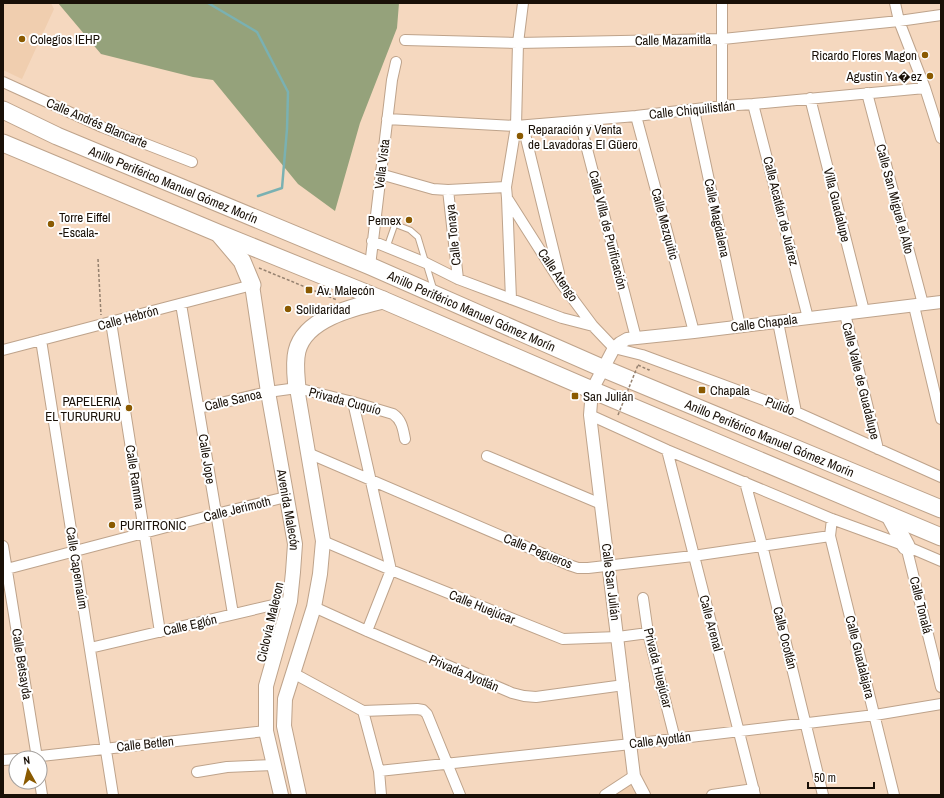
<svg xmlns="http://www.w3.org/2000/svg" width="944" height="798" viewBox="0 0 944 798" font-family="'Archivo Narrow',sans-serif">
  <style>
    .built { fill: #f0ceaf }
    .forest { fill: #95a27b }
    .lines { fill: none; stroke-linecap: round; stroke-linejoin: round }
    .stream { stroke: #7ab1b2; stroke-width: 2.5 }
    .service-casing { stroke: #bea38b; stroke-width: 7 }
    .minor-casing { stroke: #bea38b; stroke-width: 12 }
    .tertiary-casing { stroke: #bea38b; stroke-width: 14 }
    .secondary-casing { stroke: #bea38b; stroke-width: 16 }
    .trunk-casing { stroke: #bea38b; stroke-width: 19 }
    .path { stroke: #95816f; stroke-width: 1.5; stroke-dasharray: 3 2; stroke-linecap: butt }
    .service { stroke: #fff; stroke-width: 5 }
    .minor { stroke: #fff; stroke-width: 10 }
    .tertiary { stroke: #fff; stroke-width: 12 }
    .secondary { stroke: #fff; stroke-width: 14 }
    .trunk { stroke: #fff; stroke-width: 17 }
    .path-bridge { stroke: #95816f; stroke-width: 1.5; stroke-dasharray: 3 2; stroke-linecap: butt }
    .poi-dot { fill: #8a5a01; stroke: #fff; stroke-width: 1.5 }
    .labels { text-anchor: middle; dominant-baseline: central; stroke-width: 4; stroke-linejoin: round; paint-order: stroke }
    .poi-label { font-size: 13px; fill: #191007; stroke: #fff; text-anchor: start }
    .street-label { font-size: 13px; fill: #191007; stroke: #fff }
  </style>
  <rect width="100%" height="100%" fill="#f5d8bf"/>
  <!-- built -->
  <path class="built" d="M3,3H51L54,9L22,79L3,70Z
    M630,784L636,795H613Z"/>
  <!-- forest -->
  <path class="forest" d="M58,3H399L397,28L360,123L335,211L298,184L213,80L193,77L101,54Z"/>
  <g class="lines">
    <!-- stream -->
    <path class="stream" d="M208,3L257,32L288,92L287,129L282,188L258,196"/>
    <defs>
      <path id="service" d="M376,217L410,230L418,237L434,290
        M387,247L395,224"/>
      <path id="minor" d="M722,3V106
        M895,3L899,21L925,88L941,138
        M405,40L518,43L723,39L899,21L941,15
        M3,82L102,127L192,162
        M867,93L923,304
        M810,98L864,311
        M753,104L808,318
        M694,110L740,326
        M636,116L694,332
        M387,119L516,126L636,116L722,106L753,104L925,88
        M580,122L636,338
        M523,126L559,273
        M380,174L433,189L448,190L506,187
        M448,190L458,279
        M507,198L561,283L593,326L614,348L642,355L796,412L941,477
        M372,241L426,263L458,279L562,318L593,326
        M370,266L392,80L396,62
        M511,299L507,198L506,187L516,126L518,43L523,3
        M181,304L233,614
        M914,306L941,419
        M845,314L878,449
        M111,322L160,632
        M778,322L796,412
        M41,340L113,795
        M3,350L252,285
        M353,402L391,570L367,631
        M199,408L268,392L297,388L353,402L393,414C402,420 403,429 405,439
        M590,415L667,450L832,519L906,546L941,561
        M667,450L755,795
        M308,453L569,565L578,568H588L693,556L830,536
        M487,456L601,504
        M745,482L762,545L823,795
        M832,519L830,536L894,795
        M323,541L391,570L563,639L618,637L648,633
        M3,546L37,758
        M906,546L941,687
        M3,570L216,514L286,497
        M643,598L648,633L675,739
        M314,607L367,631L512,693L524,696L536,697L624,685
        M90,648L290,601
        M293,673L363,711L417,709L423,710L427,714L460,795
        M363,711L379,771L381,795
        M23,758L266,731
        M3,760L16,759
        M379,771L631,744L875,715L941,704
        M197,772L227,767L274,765
        M40,782L42,795
        M605,795L634,776
        M712,795L754,789"/>
      <path id="tertiary" d="M644,795L634,776L590,415L592,390L614,348L620,343L627,339L694,332L941,302"/>
      <g id="secondary">
        <path id="s1" d="M252,285L268,392L295,544L293,572L290,601L266,686V731L281,795"/>
        <path d="M297,388L323,541L320,574L314,607L285,699L284,726L299,795"/>
      </g>
      <g id="trunk">
        <path id="s2" d="M3,110L57,136L370,266L602,368L941,509"/>
        <path d="M3,143L218,233L383,300L592,390L941,537"/>
        <path d="M220,235L242,261L252,285"/>
        <path d="M297,388C296,376 294,363 297,351C305,318 354,307 383,300"/>
        <path d="M890,516L906,546"/>
      </g>
    </defs>
    <!-- service casing -->
    <use href="#service" class="service-casing"/>
    <!-- minor casing -->
    <use href="#minor" class="minor-casing"/>
    <!-- tertiary casing -->
    <use href="#tertiary" class="tertiary-casing"/>
    <!-- secondary casing -->
    <use href="#secondary" class="secondary-casing"/>
    <!-- trunk casing -->
    <use href="#trunk" class="trunk-casing"/>
    <!-- path -->
    <path class="path" d="M98,259L101,315
      M259,268L337,300
      M638,365L649,370L650,368"/>
    <!-- service -->
    <use href="#service" class="service"/>
    <!-- minor -->
    <use href="#minor" class="minor"/>
    <!-- tertiary -->
    <use href="#tertiary" class="tertiary"/>
    <!-- secondary -->
    <use href="#secondary" class="secondary"/>
    <!-- trunk -->
    <use href="#trunk" class="trunk"/>
    <!-- path-bridge -->
    <path class="path-bridge" d="M618,415L638,365"/>
  </g>
  <!-- markers -->
  <g class="poi-dot">
    <circle cx="22" cy="39" r="4"/>
    <circle cx="925" cy="55" r="4"/>
    <circle cx="930" cy="76" r="4"/>
    <circle cx="520" cy="136" r="4"/>
    <circle cx="409" cy="220" r="4"/>
    <circle cx="51" cy="224" r="4"/>
    <rect x="305" y="286" width="8" height="8" rx="2"/>
    <circle cx="288" cy="309" r="4"/>
    <rect x="698" y="386" width="8" height="8" rx="2"/>
    <rect x="571" y="392" width="8" height="8" rx="2"/>
    <circle cx="129" cy="408" r="4"/>
    <circle cx="112" cy="525" r="4"/>
  </g>
  <g class="labels">
    <!-- poi labels -->
    <g class="poi-label">
      <text x="30" y="39">Colegios IEHP</text>
      <text x="917" y="55" text-anchor="end">Ricardo Flores Magon</text>
      <text x="922" y="76" text-anchor="end">Agustin Ya�ez</text>
      <text x="528" y="129">Reparación y Venta<tspan x="528" dy="15">de Lavadoras El Güero</tspan></text>
      <text x="59" y="217">Torre Eiffel<tspan x="59" dy="15">-Escala-</tspan></text>
      <text x="401" y="220" text-anchor="end">Pemex</text>
      <text x="317" y="290">Av. Malecón</text>
      <text x="296" y="309">Solidaridad</text>
      <text x="710" y="390">Chapala</text>
      <text x="583" y="396">San Julián</text>
      <text x="121" y="401" text-anchor="end">PAPELERIA<tspan x="121" dy="15">EL TURURURU</tspan></text>
      <text x="120" y="525">PURITRONIC</text>
    </g>
    <!-- street labels -->
    <g class="street-label">
      <text transform="translate(673 40) rotate(-1)">Calle Mazamitla</text>
      <text transform="translate(692 110) rotate(-6)">Calle Chiquilistlán</text>
      <text transform="translate(97 123) rotate(23)">Calle Andrés Blancarte</text>
      <text transform="translate(382 164) rotate(-83)">Vella Vista</text>
      <text stroke="none"><textPath href="#s2" startOffset="186">Anillo Periférico Manuel Gómez Morín</textPath></text>
      <text transform="translate(895 199) rotate(75)">Calle San Miguel el Alto</text>
      <text transform="translate(837 205) rotate(76)">Villa Guadalupe</text>
      <text transform="translate(781 211) rotate(76)">Calle Acatlán de Juárez</text>
      <text transform="translate(717 218) rotate(78)">Calle Magdalena</text>
      <text transform="translate(665 224) rotate(75)">Calle Mezquitic</text>
      <text transform="translate(608 230) rotate(76)">Calle Villa de Purificación</text>
      <text transform="translate(453 235) rotate(-96)">Calle Tonaya</text>
      <text transform="translate(558 275) rotate(56)">Calle Atengo</text>
      <text stroke="none"><textPath href="#s2" startOffset="510">Anillo Periférico Manuel Gómez Morín</textPath></text>
      <text transform="translate(128 318) rotate(-15)">Calle Hebrón</text>
      <text transform="translate(764 323) rotate(-7)">Calle Chapala</text>
      <text transform="translate(861 381) rotate(76)">Calle Valle de Guadalupe</text>
      <text transform="translate(233 400) rotate(-13)">Calle Sanoa</text>
      <text transform="translate(345 401) rotate(15)">Privada Cuquío</text>
      <text transform="translate(780 406) rotate(21)">Pulido</text>
      <text stroke="none"><textPath href="#s2" startOffset="834">Anillo Periférico Manuel Gómez Morín</textPath></text>
      <text transform="translate(207 459) rotate(81)">Calle Jope</text>
      <text transform="translate(135 477) rotate(81)">Calle Ramma</text>
      <text transform="translate(237 509) rotate(-14)">Calle Jerimoth</text>
      <text stroke="none"><textPath href="#s1" startOffset="228">Avenida Malecón</textPath></text>
      <text transform="translate(538 551) rotate(22)">Calle Pegueros</text>
      <text transform="translate(77 568) rotate(81)">Calle Capernaúm</text>
      <text transform="translate(611 582) rotate(83)">Calle San Julián</text>
      <text transform="translate(921 605) rotate(76)">Calle Tonalá</text>
      <text transform="translate(482 607) rotate(22)">Calle Huejúcar</text>
      <text transform="translate(270 622) rotate(-77)">Ciclovía Malecon</text>
      <text transform="translate(711 623) rotate(75)">Calle Arenal</text>
      <text transform="translate(190 625) rotate(-13)">Calle Eglón</text>
      <text transform="translate(785 638) rotate(76)">Calle Ocotlán</text>
      <text transform="translate(860 657) rotate(76)">Calle Guadalajara</text>
      <text transform="translate(22 664) rotate(81)">Calle Betsayda</text>
      <text transform="translate(658 668) rotate(76)">Privada Huejúcar</text>
      <text transform="translate(464 673) rotate(23)">Privada Ayotlán</text>
      <text transform="translate(660 740) rotate(-7)">Calle Ayotlán</text>
      <text transform="translate(145 744) rotate(-6)">Calle Betlen</text>
    </g>
  </g>
  <!-- border -->
  <rect width="944" height="798" fill="none" stroke="#191007" stroke-width="8"/>
  <!-- north arrow -->
  <g transform="translate(28 770) rotate(352)"><circle r="19" fill="#ffffff" stroke="#a39f9c"/>
  <path d="M0-3L7 15L0 10L-7 15Z" fill="#8a5a01"/>
  <text y="-6" font-size="11" font-weight="bold" text-anchor="middle" fill="#191007">N</text>
  </g>
  <!-- scale -->
  <path d="M808 782v6h66v-6" fill="none" stroke="#191007" stroke-width="2"/>
  <text x="814" y="782" font-size="12" fill="#191007" stroke="#ffffff" stroke-width="3" paint-order="stroke">50 m</text>
</svg>
